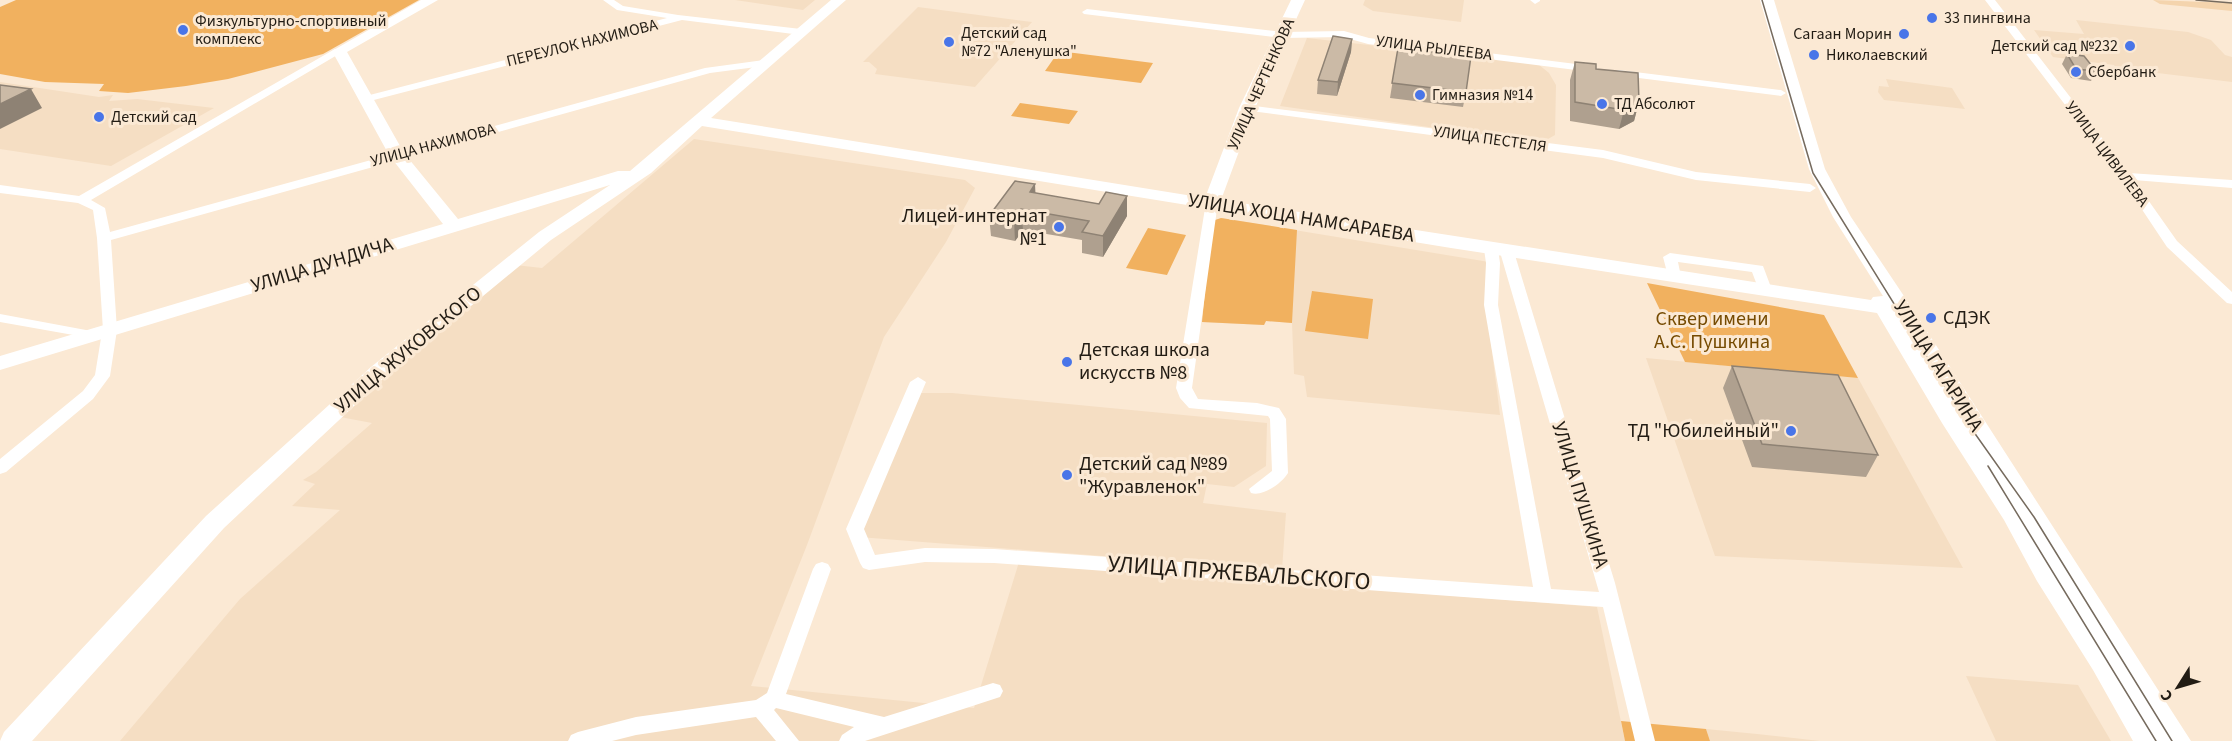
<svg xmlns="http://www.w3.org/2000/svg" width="2232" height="741" viewBox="0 0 2232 741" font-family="'Source Sans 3',sans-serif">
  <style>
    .built { fill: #f5dec3 }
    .green { fill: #f1b15f }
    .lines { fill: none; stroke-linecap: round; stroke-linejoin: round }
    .street { fill: #fff; fill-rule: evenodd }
    .secondary { fill: #fff; fill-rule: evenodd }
    .primary { fill: #f4d4ad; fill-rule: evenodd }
    .tram { stroke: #766b5e; stroke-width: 1.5 }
    .wall { fill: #afa08f }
    .shaded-wall { fill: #8e8274 }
    .building { fill: #cbbaa6; stroke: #8e8274; stroke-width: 1.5 }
    .poi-dot { fill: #4975e8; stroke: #fbe9d4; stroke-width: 2 }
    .labels { text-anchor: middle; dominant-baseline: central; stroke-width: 6; stroke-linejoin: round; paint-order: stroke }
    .far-poi-label { font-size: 16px; fill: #221c14; stroke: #fbe9d4; text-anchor: start }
    .far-street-label { font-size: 16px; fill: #221c14; stroke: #fbe9d4 }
    .poi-label { font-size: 20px; fill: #221c14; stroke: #fbe9d4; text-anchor: start }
    .street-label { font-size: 20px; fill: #221c14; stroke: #fbe9d4 }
    .park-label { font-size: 20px; fill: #764b02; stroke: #fbe9d4 }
    .near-street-label { font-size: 24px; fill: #221c14; stroke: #fbe9d4 }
  </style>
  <rect width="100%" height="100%" fill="#fbe9d4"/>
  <!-- built -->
  <path class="built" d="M735,0H815L803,10Z
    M1365,0H1464L1461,22L1373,11L1363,5Z
    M918,7L1032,22L975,87L875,74L877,69L869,62H863Z
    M2076,20L2188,32L2211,40L2225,55L2232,57V82L2116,68L2114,65L2053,57L2034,30L2084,34Z
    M1307,38L1538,64L1549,73L1556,85L1555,135L1541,143L1280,106Z
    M1886,79L1952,88L1965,109L1884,100L1878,92L1879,86L1889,87Z
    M0,82L99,97L113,95L109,101L137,99L214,108L111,166L0,149Z
    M694,139L965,180L975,188L946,242L884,337L807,545L751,686L974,708L1019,562L1597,607L1625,741H120L240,599L340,510L292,506L315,484L303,480L316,472L372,423L340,417L424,342L515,265L542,268Z
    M1221,218L1489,262L1486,304L1500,415L1307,397L1304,376L1294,374L1292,323L1266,321L1264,325L1202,322Z
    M1646,358L1858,378L1963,568L1715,556Z
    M912,393H952L1267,423L1266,466L1234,487L1207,484L1203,503L1286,513L1282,570L859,537Z
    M1966,676L2078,685L2111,741H1996Z
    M1706,729L1757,734L1820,741H1710Z"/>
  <!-- green -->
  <path class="green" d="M16,0H419L323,54L228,79L186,86L128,93L99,91L104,84L45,82L0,74V7Z
    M1059,51L1153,63L1141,83L1045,71Z
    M1020,103L1078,111L1069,124L1011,116Z
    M1221,218L1297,230L1292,323L1266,321L1264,325L1202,322L1212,221Z
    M1148,228L1186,235L1167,275L1126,268Z
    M1647,283L1824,315L1858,378L1685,362Z
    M1312,291L1373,299L1368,339L1305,331Z
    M1621,721L1706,729L1710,741H1625Z"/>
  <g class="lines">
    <!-- street -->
    <path class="street" d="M603,0H614L623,6L678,15L801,29L806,32L801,35L682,20L366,102L361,99L362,97L667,18L617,10Z
      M1530,0H1540V1L1535,4Z
      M1985,0H1995L2129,173L2232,180V188L2134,180L2177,241L2232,292V304L2227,303L2167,247L2121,178Z
      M1087,9L1283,32L1344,31L1369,38L1592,66L1597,69L1592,72L1368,44L1343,37L1283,38L1084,14L1082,12Z
      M335,49L344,51L91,200L105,208L110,232L705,68L764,60L769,63L764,66L710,73L111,240L117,330L110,376L93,399L6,472L0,474V459L83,391L95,375L101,338L96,339L0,322V314L102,333L103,330L97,238L93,210L78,203L0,193V185L79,196Z
      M1619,70L1781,90L1786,93L1781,96L1615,75V71Z
      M1247,105L1603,150L1696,172L1810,184L1816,188L1810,192L1696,180L1603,158L1243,110L1241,108Z
      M1212,198L1218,202L1192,388L1198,399L1257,403L1279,408L1286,419L1288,473C1282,483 1263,497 1251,493L1249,489L1272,471L1270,419L1268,416L1189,408L1180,398L1176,388L1206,202Z
      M1491,245L1498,249L1500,263L1498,305L1551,589L1599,592L1500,252L1507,248L1514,252L1615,583L1655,741H1635L1603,607L994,563L925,562L869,570L863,568L860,563L846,529L910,382L918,377L926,382L864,529L875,555L925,548L994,549L1533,587L1484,305L1486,263L1484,249Z
      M1670,253L1763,266L1772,290L1765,294L1760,293L1752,272L1678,262L1681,277L1679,280H1669L1663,257Z
      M822,562L828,564L831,569L786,694L884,717L993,683L1000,685L1003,691L1000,697L865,741H839L842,735L854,727L776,708L774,710L799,741H776L756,717L636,735L612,741H568L571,735L578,732L636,717L756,700L767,693L813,569L816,564Z"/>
    <!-- secondary -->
    <path class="secondary" d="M421,0H438L347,52L404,153L458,219L618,171H630L831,0H846L711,118L1205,198L1239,108L1291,0H1305L1255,108L1221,200L1871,300L1873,297L1883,296L1833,217L1809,169L1760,0H1774L1825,169L1851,217L1914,311L2191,741H2133L2093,670L2037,581L2004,520L1942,423L1877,313L1451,248L702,126L651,173L551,240L385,377L224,528L32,741H0L4,732L206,516L371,367L539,232L610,185L0,370V356L443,224L389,155L332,51Z"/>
    <!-- primary -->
    <path class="primary" d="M2153,0L2232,3V11L2160,4Z"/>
    <!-- tram -->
    <path class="tram" d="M1762,0L1813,173L1971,428L2034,517L2172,741
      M2196,0L2232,3
      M1988,466L2156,741"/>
  </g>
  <!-- wall -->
  <path class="wall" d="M1352,39L1351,52L1337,96L1317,94L1318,80Z
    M1398,48L1466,92L1463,107L1390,98Z
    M2067,54L2096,71L2091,81L2071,78L2062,64Z
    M1575,62L1639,102L1634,121L1619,129L1570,121V80Z
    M1036,193L1099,204L1127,196V216L1103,257L1082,253V240L1023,230L1015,241L991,236L989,216Z
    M1732,366L1878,455L1866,477L1752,467L1723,388Z"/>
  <!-- shaded-wall -->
  <path class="shaded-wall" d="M1352,39L1351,52L1337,96L1338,82Z
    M31,89L42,108L0,129V104Z
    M1639,102L1634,121L1619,129L1624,110Z
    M1035,184L1036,204L1030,192Z
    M1127,196V216L1103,257V236Z
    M1021,209L1023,230L1015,241L1014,220Z"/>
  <!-- building -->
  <path class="building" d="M1333,36L1352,39L1338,82L1318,80Z
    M1398,48L1471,56L1466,92L1392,83Z
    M2067,54L2084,56L2096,71L2076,69Z
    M1575,62L1596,64V69L1638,73L1639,102L1624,110L1575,102Z
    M0,85L31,89L0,104Z
    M1015,181L1035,184L1030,192L1099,204L1106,192L1127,196L1103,236L1082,232L1089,221L1021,209L1014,220L989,216Z
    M1732,366L1838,375L1878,455L1762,444Z"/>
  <!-- markers -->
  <g class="poi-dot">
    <circle cx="1932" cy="18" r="6"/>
    <circle cx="183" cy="30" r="6"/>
    <circle cx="1904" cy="34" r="6"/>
    <circle cx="949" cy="42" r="6"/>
    <circle cx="2130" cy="46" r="6"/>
    <circle cx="1814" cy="55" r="6"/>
    <circle cx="2076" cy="72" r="6"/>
    <circle cx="1420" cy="95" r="6"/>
    <circle cx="1602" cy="104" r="6"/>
    <circle cx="99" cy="117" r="6"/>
    <circle cx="1059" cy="227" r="6"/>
    <circle cx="1931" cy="318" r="6"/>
    <circle cx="1067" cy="362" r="6"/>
    <circle cx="1791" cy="431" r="6"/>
    <circle cx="1067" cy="475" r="6"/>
  </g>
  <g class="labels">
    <!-- far-poi labels -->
    <g class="far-poi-label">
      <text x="1944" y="18">33 пингвина</text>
      <text x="195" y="21">Физкультурно-спортивный<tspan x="195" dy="18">комплекс</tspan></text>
      <text x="961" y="33">Детский сад<tspan x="961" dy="18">№72 "Аленушка"</tspan></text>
      <text x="1892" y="34" text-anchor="end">Сагаан Морин</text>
      <text x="2118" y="46" text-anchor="end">Детский сад №232</text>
      <text x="1826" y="55">Николаевский</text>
      <text x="2088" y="72">Сбербанк</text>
      <text x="1432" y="95">Гимназия №14</text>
      <text x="1614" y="104">ТД Абсолют</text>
      <text x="111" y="117">Детский сад</text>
    </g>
    <!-- far-street labels -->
    <g class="far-street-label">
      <text transform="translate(582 43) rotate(-14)">ПЕРЕУЛОК НАХИМОВА</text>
      <text transform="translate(1434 48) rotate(7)">УЛИЦА РЫЛЕЕВА</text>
      <text transform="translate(1261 84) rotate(-66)">УЛИЦА ЧЕРТЕНКОВА</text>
      <text transform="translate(1490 139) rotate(8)">УЛИЦА ПЕСТЕЛЯ</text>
      <text transform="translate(433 145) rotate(-15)">УЛИЦА НАХИМОВА</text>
      <text transform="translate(2107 154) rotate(53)">УЛИЦА ЦИВИЛЕВА</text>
    </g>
    <!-- poi labels -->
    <g class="poi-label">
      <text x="1047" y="216" text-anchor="end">Лицей-интернат<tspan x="1047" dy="23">№1</tspan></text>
      <text x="1943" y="318">СДЭК</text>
      <text x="1079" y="350">Детская школа<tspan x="1079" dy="23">искусств №8</tspan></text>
      <text x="1779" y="431" text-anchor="end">ТД "Юбилейный"</text>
      <text x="1079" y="464">Детский сад №89<tspan x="1079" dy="23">"Журавленок"</tspan></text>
    </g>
    <!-- street labels -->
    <g class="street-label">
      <text transform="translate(1301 218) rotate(9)">УЛИЦА ХОЦА НАМСАРАЕВА</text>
      <text transform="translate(322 265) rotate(-17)">УЛИЦА ДУНДИЧА</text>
      <text transform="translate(408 350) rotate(-40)">УЛИЦА ЖУКОВСКОГО</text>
      <text transform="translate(1938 366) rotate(58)">УЛИЦА ГАГАРИНА</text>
      <text transform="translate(1580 495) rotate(73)">УЛИЦА ПУШКИНА</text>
    </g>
    <!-- park labels -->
    <g class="park-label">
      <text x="1712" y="319">Сквер имени<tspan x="1712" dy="23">А.С. Пушкина</tspan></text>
    </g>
    <!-- near-street labels -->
    <g class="near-street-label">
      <text transform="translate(1239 573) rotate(4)">УЛИЦА ПРЖЕВАЛЬСКОГО</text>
    </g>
  </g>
  <!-- north arrow -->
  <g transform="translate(2178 687) rotate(233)" stroke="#fbe9d4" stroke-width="4.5" paint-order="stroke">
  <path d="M0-4.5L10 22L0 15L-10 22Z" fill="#221c14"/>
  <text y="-9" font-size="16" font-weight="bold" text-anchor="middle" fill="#221c14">С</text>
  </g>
</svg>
